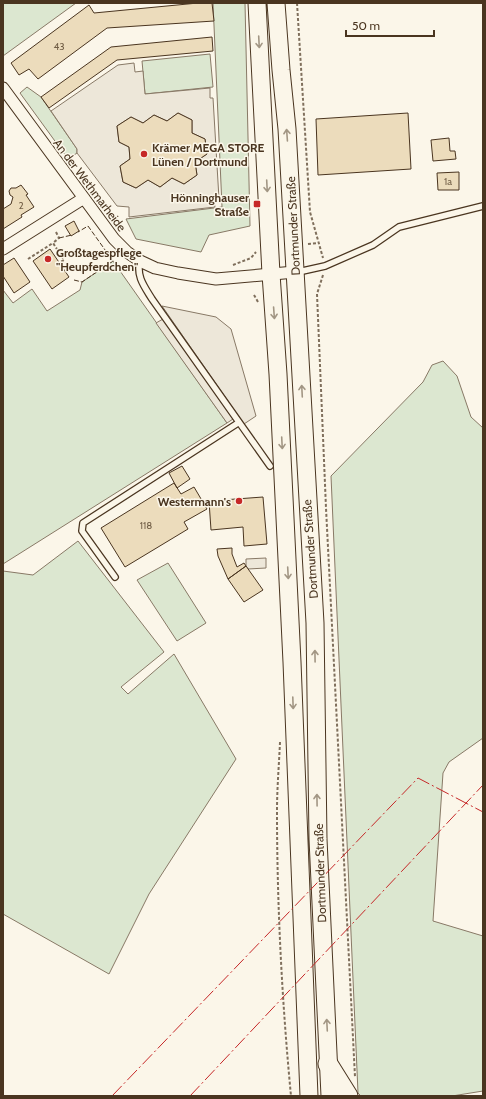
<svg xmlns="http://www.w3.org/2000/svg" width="486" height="1099" viewBox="0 0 486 1099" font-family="Cabin,sans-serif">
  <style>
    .green { fill: #dce7d0; stroke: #887966 }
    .parking { fill: #ede7d9; stroke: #887966; fill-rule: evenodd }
    .building { fill: #ecdcbc; stroke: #4a3520 }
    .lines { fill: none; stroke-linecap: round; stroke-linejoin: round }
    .lane-casing { stroke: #4a3520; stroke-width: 8 }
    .street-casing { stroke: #4a3520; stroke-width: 13 }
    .primary-casing { stroke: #4a3520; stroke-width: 19 }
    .highway-casing { stroke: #4a3520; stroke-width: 21 }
    .path { stroke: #7f6f5c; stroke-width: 2; stroke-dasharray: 3 2; stroke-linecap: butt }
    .lane { stroke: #fbf6e9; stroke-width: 5.5 }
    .street { stroke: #fbf6e9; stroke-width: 11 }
    .primary { stroke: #fbf6e9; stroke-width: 17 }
    .highway { stroke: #fbf6e9; stroke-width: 19 }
    .fence { stroke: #4a3520; stroke-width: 1; stroke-dasharray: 5 2; stroke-linecap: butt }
    .power { stroke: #c62828; stroke-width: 1; stroke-dasharray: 14 3 2 3; stroke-linecap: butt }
    .oneway { stroke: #a29684 }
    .poi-dot { fill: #c62828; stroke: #fbf6e9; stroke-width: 1.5 }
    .labels { text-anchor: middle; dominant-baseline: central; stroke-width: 3; stroke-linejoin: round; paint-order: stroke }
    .number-label { font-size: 10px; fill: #725f47 }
    .poi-label { font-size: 12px; font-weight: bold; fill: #4a3520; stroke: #fbf6e9; text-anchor: start }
    .street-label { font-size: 12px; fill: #4a3520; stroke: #fbf6e9 }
  </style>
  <rect width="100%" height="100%" fill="#fbf6e9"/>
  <!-- green -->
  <path class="green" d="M3,3H76L3,56Z
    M213,3H245L250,226L209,235L201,252L136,239L126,219L222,207Z
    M210,54L213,87L145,94L142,61Z
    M27,87L41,97L77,149V153L68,159L20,93Z
    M113,261L227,423L3,564V290L13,303L32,289L47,311L80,290L82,282Z
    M443,361L457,376L471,417L483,428V738L449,762L443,773L433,921L483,936V1091L452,1096H361L358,1093L331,476L423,382L432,365Z
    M78,541L164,652L121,687L128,694L174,654L236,759L149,894L109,974L3,914V571L33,575Z
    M168,563L206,623L177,641L137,580Z"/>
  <!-- parking -->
  <path class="parking" d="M134,63L135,72L143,71L145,94L210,88V98H213L219,199L214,201L215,207L129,217V207L117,206L77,153V149L51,111L118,65ZM178,113L192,120V133L205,139L207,154L195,162L197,175L184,184L172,178L160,187L148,180L136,188L123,182L120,166L130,159L129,147L119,142L117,126L131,117L143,123L154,115L167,121Z
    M162,306L216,317L231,329L256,416L244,424Z
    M163,319L233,419L227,423L156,323Z
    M266,558V568L248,569L246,566V559Z"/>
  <!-- building -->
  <path class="building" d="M198,3H212L214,21L107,28L38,79L29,69L19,75L11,63L89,5L94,13Z
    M212,37L213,51L117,60L49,108L41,97L111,47Z
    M178,113L192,120V133L205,139L207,154L195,162L197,175L184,184L172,178L160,187L148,180L136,188L123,182L120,166L130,159L129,147L119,142L117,126L131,117L143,123L154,115L167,121Z
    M408,113L411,169L318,175L316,119Z
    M449,138L450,151H455L456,159L433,161L431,140Z
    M459,172V190H438L437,173Z
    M21,185L28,194L26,195L34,207L21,215L22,217L3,229V209L11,204L13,197L10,195L9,191L11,188H16Z
    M74,221L79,231L71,236L65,226Z
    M50,249L69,277L52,289L33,261Z
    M14,258L30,282L14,293L3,276V265Z
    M182,466L190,479L177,488L169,473Z
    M174,483L181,494L194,487L207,509L184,522L188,529L125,567L101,528Z
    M263,497L267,544L244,546L243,527L211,530L209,501Z
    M232,548V554L237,567L244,563L246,566L228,579L218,556L217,549Z
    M246,566L263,590L244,602L228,579Z"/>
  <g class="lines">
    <defs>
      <path id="lane" d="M140,261C136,276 144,286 152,299L270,466
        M298,272L325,266L373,245L399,227L483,206
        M115,577L82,531L83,523L238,423"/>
      <path id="street" d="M3,88L114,239L127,252L140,261L155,268L178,273L216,279L295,272
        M3,249L84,198"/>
      <path id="primary" d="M257,3L271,274L278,374L292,662L309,1096
        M276,3L281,70L287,129L315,623L318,839L330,1096"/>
      <path id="highway" d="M328,1064L348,1096"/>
    </defs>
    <!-- lane casing -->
    <use href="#lane" class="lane-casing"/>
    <!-- street casing -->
    <use href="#street" class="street-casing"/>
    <!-- primary casing -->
    <use href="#primary" class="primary-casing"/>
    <!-- highway casing -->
    <use href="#highway" class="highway-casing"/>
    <!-- path -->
    <path class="path" d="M297,3L310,212L323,258
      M56,232L59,238L53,243L64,260L59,263
      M308,244L319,243
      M28,259L53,243
      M233,265L251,258L256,252
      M323,275L317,294L326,508L355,1077
      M254,295L258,302
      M280,742C279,765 277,788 277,811C277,906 282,1002 291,1096"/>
    <!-- lane -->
    <use href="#lane" class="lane"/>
    <!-- street -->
    <use href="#street" class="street"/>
    <!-- primary -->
    <use href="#primary" class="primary"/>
    <!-- highway -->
    <use href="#highway" class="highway"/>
    <!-- fence -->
    <path class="fence" d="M59,238L72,235
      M74,280L82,282L113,261L88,226L78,232"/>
    <!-- power -->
    <path class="power" d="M112,1096L418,778L483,812
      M190,1096L483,785"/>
  </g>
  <!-- one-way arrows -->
  <defs><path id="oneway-shaft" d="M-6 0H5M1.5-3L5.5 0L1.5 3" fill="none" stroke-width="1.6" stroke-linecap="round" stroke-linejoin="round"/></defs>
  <g class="oneway">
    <use href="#oneway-shaft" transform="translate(259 42) rotate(87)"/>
    <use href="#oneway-shaft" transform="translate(287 135) rotate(-94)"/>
    <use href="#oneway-shaft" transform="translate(267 186) rotate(87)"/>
    <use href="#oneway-shaft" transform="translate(274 313) rotate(86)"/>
    <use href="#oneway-shaft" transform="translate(302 391) rotate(-93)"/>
    <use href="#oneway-shaft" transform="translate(282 443) rotate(87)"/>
    <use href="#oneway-shaft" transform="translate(288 573) rotate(87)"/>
    <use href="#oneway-shaft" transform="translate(315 656) rotate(-91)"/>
    <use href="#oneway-shaft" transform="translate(293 703) rotate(88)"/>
    <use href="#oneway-shaft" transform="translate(317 800) rotate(-91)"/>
    <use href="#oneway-shaft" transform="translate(327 1025) rotate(-93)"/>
  </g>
  <!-- markers -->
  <g class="poi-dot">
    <circle cx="144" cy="154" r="4"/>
    <rect x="253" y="200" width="8" height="8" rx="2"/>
    <circle cx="48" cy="259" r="4"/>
    <circle cx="239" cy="501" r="4"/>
  </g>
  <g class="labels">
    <!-- number labels -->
    <g class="number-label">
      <text x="59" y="46">43</text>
      <text x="448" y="181">1a</text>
      <text x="21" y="205">2</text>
      <text x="146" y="525">118</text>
    </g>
    <!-- poi labels -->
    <g class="poi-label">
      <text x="152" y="147">Krämer MEGA STORE<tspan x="152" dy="14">Lünen / Dortmund</tspan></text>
      <text x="249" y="197" text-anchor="end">Hönninghauser<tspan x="249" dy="14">Straße</tspan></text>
      <text x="56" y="252">Großtagespflege<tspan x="56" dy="14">"Heupferdchen"</tspan></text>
      <text x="231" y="501" text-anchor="end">Westermann's</text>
    </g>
    <!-- street labels -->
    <g class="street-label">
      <text transform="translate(90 185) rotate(53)">An der Wethmarheide</text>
      <text transform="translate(293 226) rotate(-93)">Dortmunder Straße</text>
      <text transform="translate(310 549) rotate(-94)">Dortmunder Straße</text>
      <text transform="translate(320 873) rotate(-92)">Dortmunder Straße</text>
    </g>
  </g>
  <!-- border -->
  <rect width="486" height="1099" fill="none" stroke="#4a3520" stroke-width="8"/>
  <!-- scale -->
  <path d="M346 30v6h88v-6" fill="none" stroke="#4a3520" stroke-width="2"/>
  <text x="352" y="30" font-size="12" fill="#4a3520" stroke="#fbf6e9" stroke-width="3" paint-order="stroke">50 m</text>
</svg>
